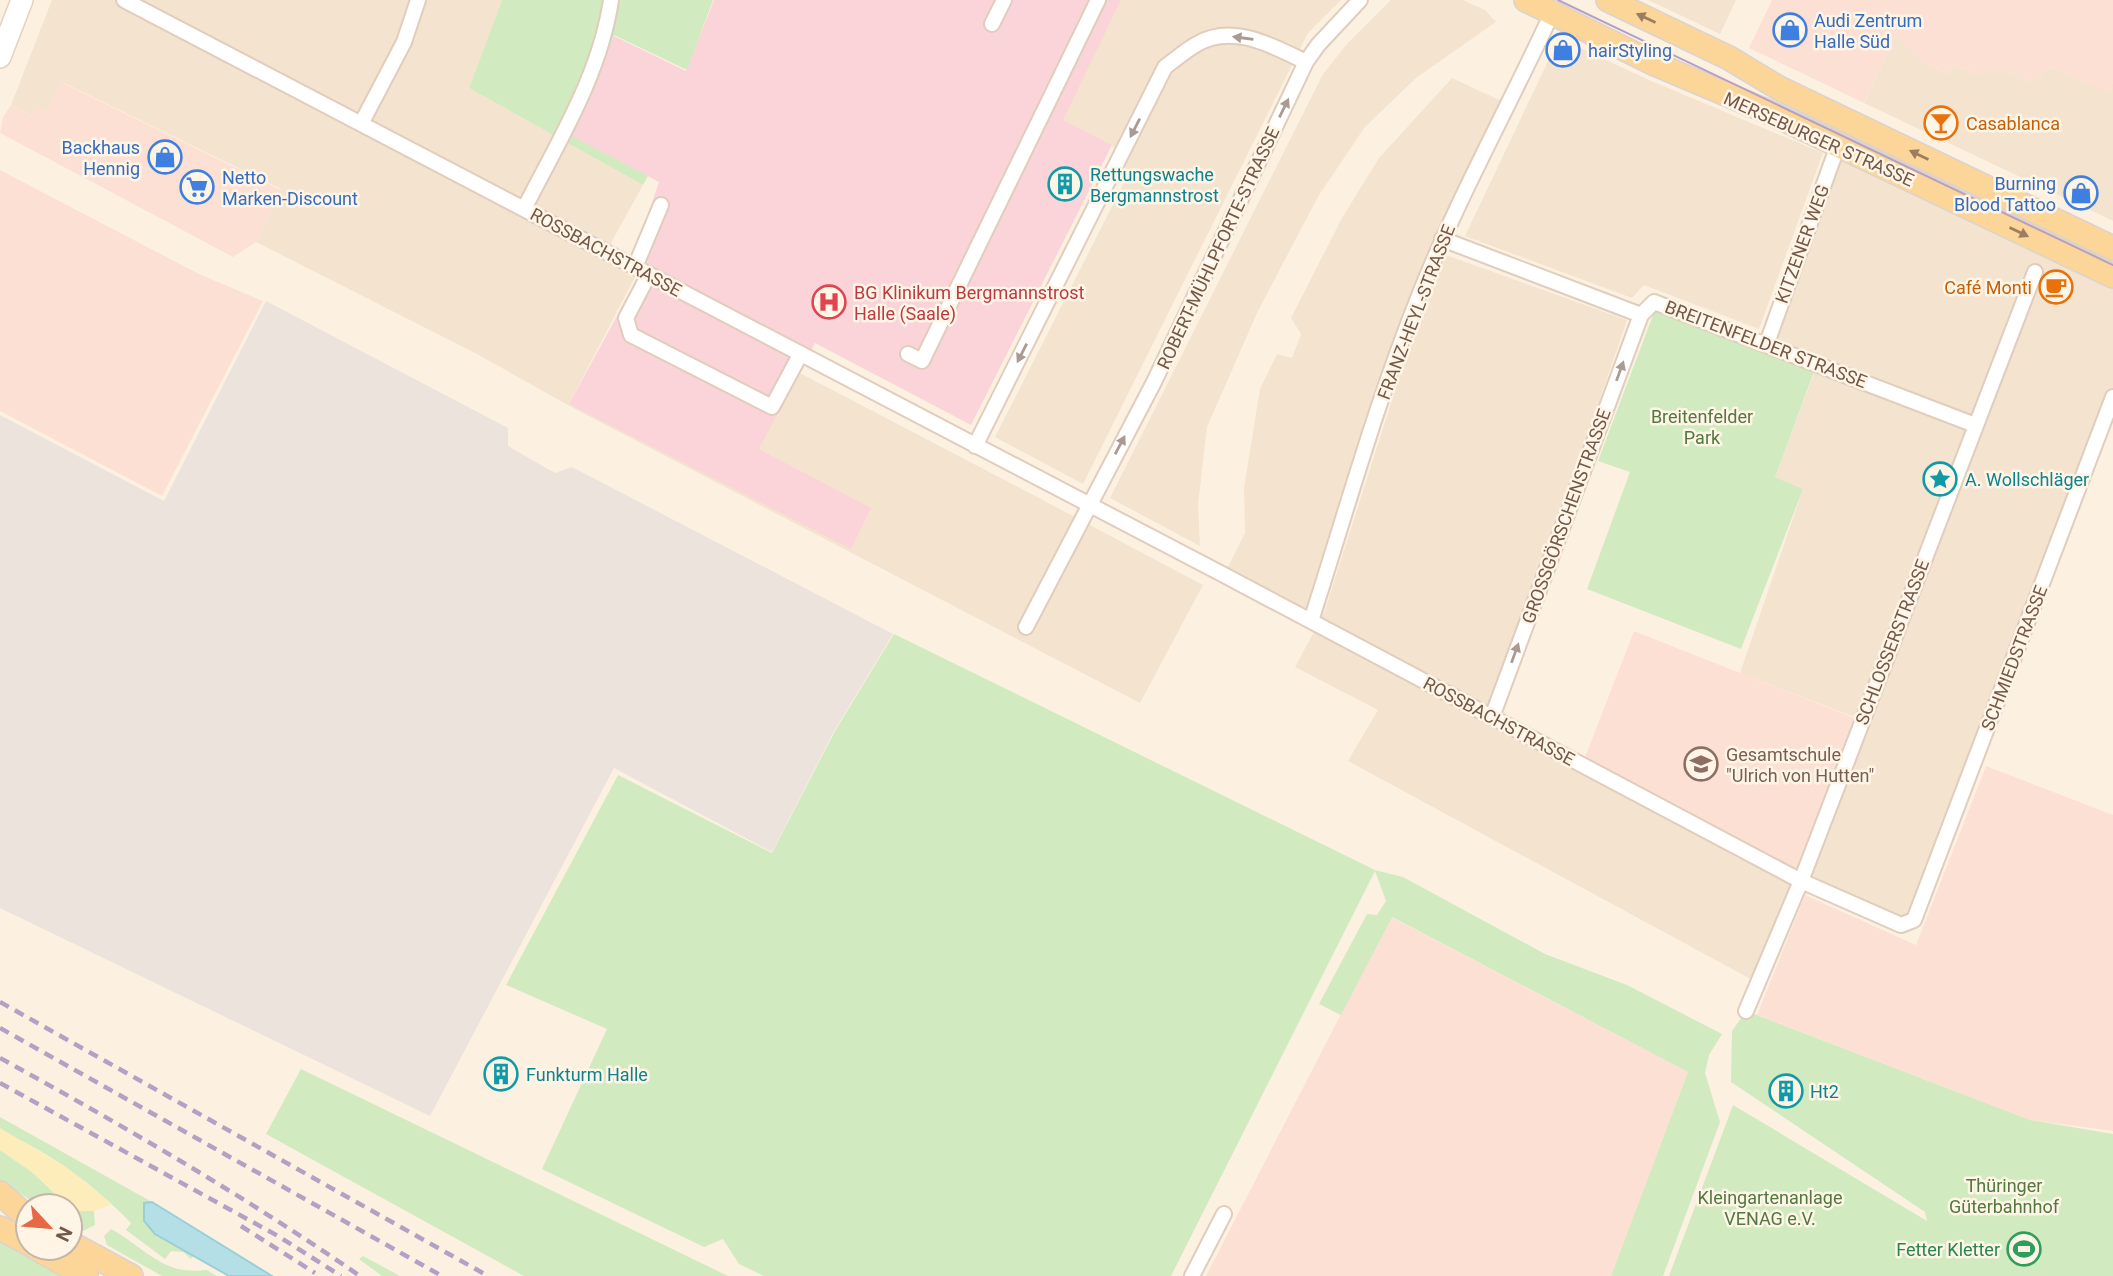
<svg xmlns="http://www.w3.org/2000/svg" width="2113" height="1276" viewBox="0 0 2113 1276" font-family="Roboto,sans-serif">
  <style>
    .residential { fill: #f4e3cf }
    .commercial { fill: #fde0d4 }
    .industrial { fill: #ebe3dc }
    .medical { fill: #fad4d8 }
    .green { fill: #d1eabf }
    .sand { fill: #fcedba }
    .water { fill: #b5dfe6; stroke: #9bced7; stroke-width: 2 }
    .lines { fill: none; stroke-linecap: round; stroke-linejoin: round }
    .street-casing { stroke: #e0cdbc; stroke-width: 18 }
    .secondary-casing { stroke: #e7d0bc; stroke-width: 24 }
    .primary-casing { stroke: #dbd3cf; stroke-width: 26 }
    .street { stroke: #fff; stroke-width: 14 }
    .secondary { stroke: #fff; stroke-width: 21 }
    .primary { stroke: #fcd698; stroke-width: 23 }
    .tram { stroke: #b4a0c5; stroke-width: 2 }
    .rail { stroke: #b4a0c5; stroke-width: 4.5; stroke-dasharray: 10 7; stroke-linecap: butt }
    .oneway { fill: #9c7d60 }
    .oneway2 { fill: #ab9a91 }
    .labels { text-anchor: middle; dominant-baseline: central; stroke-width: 5; stroke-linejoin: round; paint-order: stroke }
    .shop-label { font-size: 18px; fill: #366cbe; stroke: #fff5e7; text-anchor: start }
    .food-label { font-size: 18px; fill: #c56008; stroke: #fff5e7; text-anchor: start }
    .street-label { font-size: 18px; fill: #735748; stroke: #fff5e7 }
    .culture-label { font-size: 18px; fill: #0d838f; stroke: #fff5e7; text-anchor: start }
    .health-label { font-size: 18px; fill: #be3a42; stroke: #fff5e7; text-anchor: start }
    .park-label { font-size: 18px; fill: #517940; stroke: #fff5e7 }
    .education-label { font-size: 18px; fill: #785e54; stroke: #fff5e7; text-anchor: start }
    .leisure-label { font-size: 18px; fill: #27864d; stroke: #fff5e7; text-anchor: end }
  </style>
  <rect width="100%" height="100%" fill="#fcf1e1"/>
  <!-- residential -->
  <path class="residential" d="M52,0H502L469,88L643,185L606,252L638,271L569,404L870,508L759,449L798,372L1037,497L1203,585L1140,703L575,409L477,354L256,242L281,189L62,82L47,112L32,116L11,105Z
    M1121,0H1341L1308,33L1083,484L995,437L1129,173L1112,145L1062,120Z
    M1391,0H1463L1485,10L1496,22L1416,78L1365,127L1319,195L1258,311L1207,427L1198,505L1200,546L1110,498L1323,74L1347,44Z
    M1648,0H1736L1720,34Z
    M1896,35L1926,64L1949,74L1954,64L1975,74L2006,70L2031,82L2050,67L2108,92L2113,82V221L1864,103Z
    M1559,38L1649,80L1823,153L1759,329L1644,285L1632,298L1465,236Z
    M1452,78L1508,104L1442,239L1311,621L1224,575L1245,533L1244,488L1260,389L1277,354L1292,358L1301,334L1291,318L1342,218L1379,158Z
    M1840,147L2113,278V389L1913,920L1900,925L1801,881L1758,983L1348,761L1378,710L1295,667L1324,613L1400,375L1446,255L1627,320L1491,717L1800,881L1862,720L1740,673L1803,489L1775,477L1818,363L1767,343Z"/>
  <!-- commercial -->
  <path class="commercial" d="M1772,0H2113V82L2108,93L2050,67L2031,82L2006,70L1977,75L1954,64L1949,74L1926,64L1896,35L1864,103L1749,48Z
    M61,82L281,190L256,242L233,257L0,133L3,117L11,105L32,116L37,106L47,111Z
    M0,170L199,274L263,301L162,496L0,411Z
    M1634,631L1862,721L1801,881L1582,765Z
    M1986,766L2113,815V1131L2030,1120L1757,1015L1805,895L1916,945Z
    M1391,917L1688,1072L1611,1276H1206Z"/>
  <!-- industrial -->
  <path class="industrial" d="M266,301L508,428V446L555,473L572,467L893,634L834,731L772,852L614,768L430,1116L0,908V415L164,501Z"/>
  <!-- medical -->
  <path class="medical" d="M714,0H1121L1063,120L1112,145L971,425L815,343L759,449L871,508L851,549L569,404L647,261L635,253L659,182L570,136L614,36L686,71Z"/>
  <!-- green -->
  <path class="green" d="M502,0H713L687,70L614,35L596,85L570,135L648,176L643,185L469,88Z
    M1656,307L1815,369L1775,477L1803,489L1741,649L1587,589L1630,472L1598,461Z
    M894,634L1375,870L1403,877L1545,954L1627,985L1722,1034L1709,1055L1705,1073L1720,1122L1663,1276H1611L1688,1072L1392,917L1341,1015L1319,1004L1367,914L1377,915L1386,901L1375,871L1171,1276H764L739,1264L723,1239L704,1247L542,1169L607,1029L506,985L618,775L772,853L835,731Z
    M1746,1011L2030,1120L2113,1134V1276H1669L1733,1105L1927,1221L1925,1212L1731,1082L1732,1031Z
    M301,1069L728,1276H524L266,1134Z
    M0,1117L152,1202L145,1203L155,1234L194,1254L191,1259L183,1252L171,1251L165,1259L126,1230L131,1223C95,1186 52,1153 4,1133L0,1128Z
    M0,1150L32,1172L68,1206H39L0,1180Z
    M70,1208L74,1211H94L95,1225L83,1231L70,1225Z
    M111,1229C146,1248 162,1276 207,1270L217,1276H162L107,1245L104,1236Z
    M0,1239L67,1276H0Z
    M363,1256L400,1276H382L359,1259Z"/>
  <!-- sand -->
  <path class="sand" d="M0,1128L66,1167L112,1204L94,1211H73L32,1172L0,1150Z"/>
  <!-- water -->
  <path class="water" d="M152,1202L272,1276H229L155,1234L144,1221V1203Z"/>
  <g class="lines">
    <defs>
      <path id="street" d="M124,0L1224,575L1801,881L1901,925L1914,920L2113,397
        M992,24L1004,0
        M361,124L404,42L418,0
        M524,209C558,142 600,75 611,0
        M1442,239L1641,315L1654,302L1975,425
        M635,267L661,205
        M649,274L626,318L631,335L772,407L800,355
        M1767,343L1838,145
        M908,354L922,361L1098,0
        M975,446L1165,67C1176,59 1186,50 1197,44C1233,23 1273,46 1306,62
        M1311,621C1346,512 1377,400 1420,293C1458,198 1508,108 1551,15
        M1026,627L1154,382L1306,62L1318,45L1360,0
        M1492,717L1641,315
        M1746,1011L1801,881L2035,272
        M1192,1276L1224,1214"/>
      <path id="secondary" d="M0,57L22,0"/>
      <path id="primary" d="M1526,0L1655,64L1766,111L2113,276
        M1608,0L1729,58L1779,88L2113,248
        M0,1193L28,1218
        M0,1228L28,1243
        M70,1243L131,1276
        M36,1248L86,1276"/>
    </defs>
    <!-- street casing -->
    <use href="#street" class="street-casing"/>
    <!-- secondary casing -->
    <use href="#secondary" class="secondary-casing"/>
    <!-- primary casing -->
    <use href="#primary" class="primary-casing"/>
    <!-- street -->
    <use href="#street" class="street"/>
    <!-- secondary -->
    <use href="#secondary" class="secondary"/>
    <!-- primary -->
    <use href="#primary" class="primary"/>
    <!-- tram -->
    <path class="tram" d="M1558,0L2113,265"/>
    <!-- rail -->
    <path class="rail" d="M0,1002L488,1276
      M0,1028L442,1276
      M0,1058C124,1126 244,1196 360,1276
      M0,1083L278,1236L341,1276
      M241,1226L315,1273"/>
  </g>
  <!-- one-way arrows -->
  <defs><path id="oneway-solid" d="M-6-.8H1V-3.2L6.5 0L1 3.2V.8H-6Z" transform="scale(1.75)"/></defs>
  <g class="oneway">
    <use href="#oneway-solid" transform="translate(1646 18) rotate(-155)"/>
    <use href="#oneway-solid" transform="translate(1919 155) rotate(-154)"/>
    <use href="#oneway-solid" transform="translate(2019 232) rotate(26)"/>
  </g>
  <g class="oneway2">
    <use href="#oneway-solid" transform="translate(1243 38) rotate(-172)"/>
    <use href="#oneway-solid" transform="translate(1284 108) rotate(-64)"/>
    <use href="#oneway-solid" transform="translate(1135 128) rotate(117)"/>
    <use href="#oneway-solid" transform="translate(1022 353) rotate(117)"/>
    <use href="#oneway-solid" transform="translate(1620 371) rotate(-70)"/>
    <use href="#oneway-solid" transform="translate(1120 445) rotate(-62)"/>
    <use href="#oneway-solid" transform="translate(1515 653) rotate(-70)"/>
  </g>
  <!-- icons -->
  <defs>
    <symbol id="shop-ring" viewBox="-11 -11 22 22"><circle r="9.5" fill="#fff5e7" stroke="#3f7fe0" stroke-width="1.5"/><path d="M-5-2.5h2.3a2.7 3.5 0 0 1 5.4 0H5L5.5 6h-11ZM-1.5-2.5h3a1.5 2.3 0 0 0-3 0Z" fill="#3f7fe0"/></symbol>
    <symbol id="bar-ring" viewBox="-11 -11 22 22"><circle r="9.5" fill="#fff5e7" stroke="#e8710a" stroke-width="1.5"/><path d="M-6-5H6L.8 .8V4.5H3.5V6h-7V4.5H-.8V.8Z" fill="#e8710a"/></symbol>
    <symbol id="building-ring" viewBox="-11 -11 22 22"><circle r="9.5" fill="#fff5e7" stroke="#0f9aa8" stroke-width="1.5"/><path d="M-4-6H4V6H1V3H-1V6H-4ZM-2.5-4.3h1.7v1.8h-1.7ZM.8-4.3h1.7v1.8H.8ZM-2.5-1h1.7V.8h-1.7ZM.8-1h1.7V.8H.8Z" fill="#0f9aa8"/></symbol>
    <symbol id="supermarket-ring" viewBox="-11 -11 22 22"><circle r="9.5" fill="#fff5e7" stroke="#3f7fe0" stroke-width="1.5"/><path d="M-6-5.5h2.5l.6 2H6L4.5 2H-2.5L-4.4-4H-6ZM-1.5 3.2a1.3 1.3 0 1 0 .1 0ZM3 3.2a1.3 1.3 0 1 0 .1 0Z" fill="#3f7fe0"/></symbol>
    <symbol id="cafe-ring" viewBox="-11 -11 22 22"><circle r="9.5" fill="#fff5e7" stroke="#e8710a" stroke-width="1.5"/><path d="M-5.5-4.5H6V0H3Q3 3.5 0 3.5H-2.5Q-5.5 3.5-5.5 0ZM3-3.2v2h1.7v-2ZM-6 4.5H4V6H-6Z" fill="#e8710a"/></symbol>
    <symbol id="hospital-ring" viewBox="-11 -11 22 22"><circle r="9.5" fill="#fff5e7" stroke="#e0444e" stroke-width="1.5"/><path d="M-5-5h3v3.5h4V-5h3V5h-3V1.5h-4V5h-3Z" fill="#e0444e"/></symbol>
    <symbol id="sight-ring" viewBox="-11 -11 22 22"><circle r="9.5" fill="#fff5e7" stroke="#0f9aa8" stroke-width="1.5"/><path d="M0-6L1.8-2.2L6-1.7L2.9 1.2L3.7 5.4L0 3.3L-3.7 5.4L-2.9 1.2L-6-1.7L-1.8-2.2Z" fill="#0f9aa8"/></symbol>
    <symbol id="school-ring" viewBox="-11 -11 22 22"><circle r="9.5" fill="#fff5e7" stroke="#8d6e63" stroke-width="1.5"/><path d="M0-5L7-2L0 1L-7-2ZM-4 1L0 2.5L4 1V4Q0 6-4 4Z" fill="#8d6e63"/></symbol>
    <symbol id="stadium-ring" viewBox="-11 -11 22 22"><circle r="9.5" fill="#fff5e7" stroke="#2e9e5b" stroke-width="1.5"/><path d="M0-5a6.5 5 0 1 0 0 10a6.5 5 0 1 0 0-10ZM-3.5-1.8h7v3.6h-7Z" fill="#2e9e5b"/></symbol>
  </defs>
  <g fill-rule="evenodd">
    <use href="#shop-ring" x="1771" y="11" width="38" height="38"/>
    <use href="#shop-ring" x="1544" y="31" width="38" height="38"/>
    <use href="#bar-ring" x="1922" y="104" width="38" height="38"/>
    <use href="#shop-ring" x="146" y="138" width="38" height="38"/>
    <use href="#building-ring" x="1046" y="165" width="38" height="38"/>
    <use href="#supermarket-ring" x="178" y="168" width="38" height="38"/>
    <use href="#shop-ring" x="2062" y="174" width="38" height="38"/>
    <use href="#cafe-ring" x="2037" y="268" width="38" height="38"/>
    <use href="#hospital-ring" x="810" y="283" width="38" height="38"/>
    <use href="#sight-ring" x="1921" y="460" width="38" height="38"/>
    <use href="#school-ring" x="1682" y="745" width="38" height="38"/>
    <use href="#building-ring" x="482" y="1055" width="38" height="38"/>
    <use href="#building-ring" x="1767" y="1072" width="38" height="38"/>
    <use href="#stadium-ring" x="2005" y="1230" width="38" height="38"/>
  </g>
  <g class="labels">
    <!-- shop labels -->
    <g class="shop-label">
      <text x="1814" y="20">Audi Zentrum<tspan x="1814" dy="21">Halle Süd</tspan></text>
      <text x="1588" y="50">hairStyling</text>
      <text x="140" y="147" text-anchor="end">Backhaus<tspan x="140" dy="21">Hennig</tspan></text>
      <text x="222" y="177">Netto<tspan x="222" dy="21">Marken-Discount</tspan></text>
      <text x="2056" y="183" text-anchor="end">Burning<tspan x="2056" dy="21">Blood Tattoo</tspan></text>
    </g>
    <!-- food labels -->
    <g class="food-label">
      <text x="1966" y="123">Casablanca</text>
      <text x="2032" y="287" text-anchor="end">Café Monti</text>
    </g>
    <!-- street labels -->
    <g class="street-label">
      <text transform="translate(1819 139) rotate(24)">MERSEBURGER STRASSE</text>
      <text transform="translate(1802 244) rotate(-70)">KITZENER WEG</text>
      <text transform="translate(1218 248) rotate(-65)">ROBERT-MÜHLPFORTE-STRASSE</text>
      <text transform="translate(606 252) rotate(28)">ROSSBACHSTRASSE</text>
      <text transform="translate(1416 312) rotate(-69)">FRANZ-HEYL-STRASSE</text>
      <text transform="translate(1766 344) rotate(21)">BREITENFELDER STRASSE</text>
      <text transform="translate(1566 516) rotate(-70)">GROSSGÖRSCHENSTRASSE</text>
      <text transform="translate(1892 642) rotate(-69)">SCHLOSSERSTRASSE</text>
      <text transform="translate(2014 658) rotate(-69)">SCHMIEDSTRASSE</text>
      <text transform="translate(1499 721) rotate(28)">ROSSBACHSTRASSE</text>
    </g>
    <!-- culture labels -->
    <g class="culture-label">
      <text x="1090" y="174">Rettungswache<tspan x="1090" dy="21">Bergmannstrost</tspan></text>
      <text x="1965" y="479">A. Wollschläger</text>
      <text x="526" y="1074">Funkturm Halle</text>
      <text x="1810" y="1091">Ht2</text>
    </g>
    <!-- health labels -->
    <g class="health-label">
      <text x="854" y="292">BG Klinikum Bergmannstrost<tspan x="854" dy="21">Halle (Saale)</tspan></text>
    </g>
    <!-- park labels -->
    <g class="park-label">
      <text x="1702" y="416">Breitenfelder<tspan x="1702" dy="21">Park</tspan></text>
      <text x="2004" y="1185">Thüringer<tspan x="2004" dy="21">Güterbahnhof</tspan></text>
      <text x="1770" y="1197">Kleingartenanlage<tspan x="1770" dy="21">VENAG e.V.</tspan></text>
    </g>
    <!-- education labels -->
    <g class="education-label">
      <text x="1726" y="754">Gesamtschule<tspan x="1726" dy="21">"Ulrich von Hutten"</tspan></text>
    </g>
    <!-- leisure labels -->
    <g class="leisure-label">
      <text x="2000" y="1249">Fetter Kletter</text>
    </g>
  </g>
  <!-- north arrow -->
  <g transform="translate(49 1227) rotate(116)"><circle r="33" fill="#fff5e7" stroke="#c7b6a7" stroke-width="2"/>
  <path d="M0-5L12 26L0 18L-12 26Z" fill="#e86744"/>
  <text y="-10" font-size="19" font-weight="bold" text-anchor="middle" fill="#735748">N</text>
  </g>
</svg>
